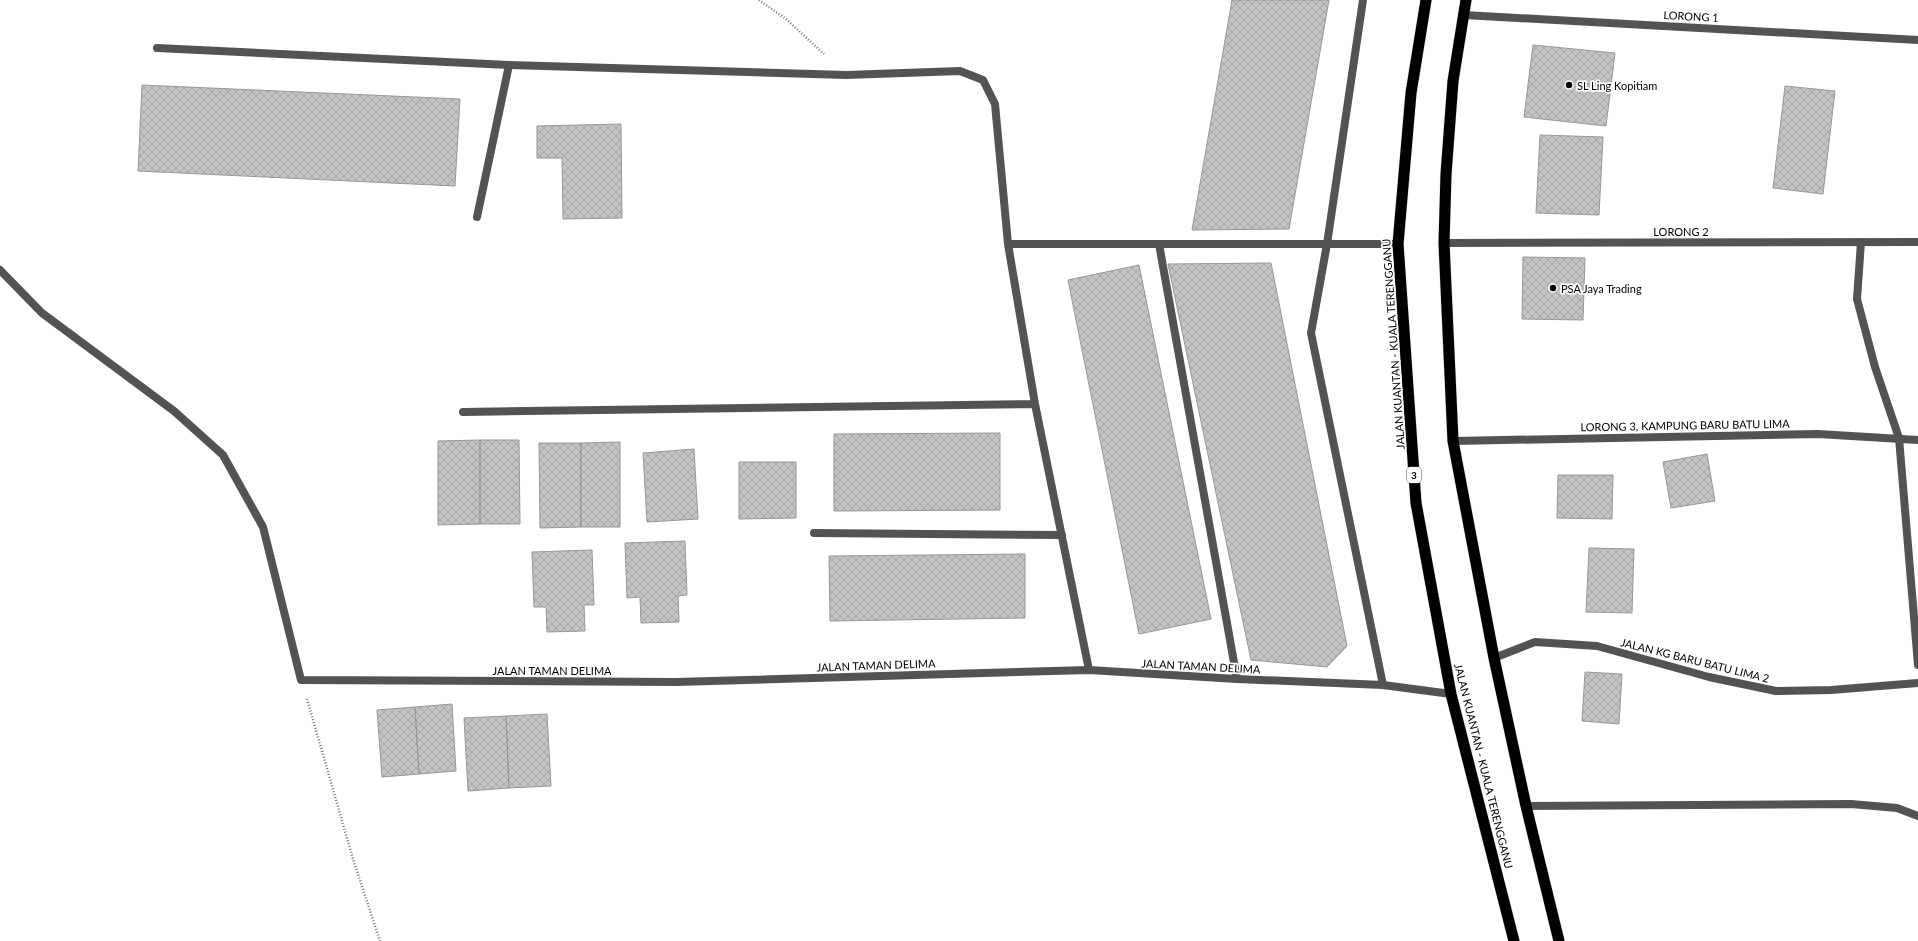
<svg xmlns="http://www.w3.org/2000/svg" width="1918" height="941" viewBox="0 0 1918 941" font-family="Lato,sans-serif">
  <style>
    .building { fill: url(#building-cross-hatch); stroke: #979797 }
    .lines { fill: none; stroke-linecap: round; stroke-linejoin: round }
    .trunk-casing { stroke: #dbdbdb; stroke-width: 12 }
    .path { stroke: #757575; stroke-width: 2.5; stroke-dasharray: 1 2; stroke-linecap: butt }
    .service { stroke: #535353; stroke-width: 8 }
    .minor { stroke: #535353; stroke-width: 8 }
    .trunk { stroke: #000; stroke-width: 11 }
    .poi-dot { fill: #000; stroke: #fff; stroke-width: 1.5 }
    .labels { text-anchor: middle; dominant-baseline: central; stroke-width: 3.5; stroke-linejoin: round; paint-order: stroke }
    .shield { fill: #fff; stroke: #4c4c4c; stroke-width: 1 }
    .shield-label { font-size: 10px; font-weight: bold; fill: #000 }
    .street-label { font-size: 11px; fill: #000; stroke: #fff }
    .poi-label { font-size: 11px; fill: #000; stroke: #fff; text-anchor: start }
  </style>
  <defs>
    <pattern id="building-cross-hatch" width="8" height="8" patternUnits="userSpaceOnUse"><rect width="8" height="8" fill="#c3c3c3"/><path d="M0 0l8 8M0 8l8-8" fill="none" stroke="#a6a6a6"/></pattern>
  </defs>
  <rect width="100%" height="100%" fill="#fff"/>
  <!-- building -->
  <path class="building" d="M1232,0H1329L1289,229L1192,230Z
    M1533,45L1615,53L1606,126L1524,117Z
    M142,85L460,99L455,186L138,171Z
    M1785,86L1835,91L1823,194L1773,188Z
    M621,124L622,218L563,219L562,158H537V126Z
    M1540,135L1603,137L1599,215L1536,213Z
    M1523,257L1585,258L1583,320L1522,319Z
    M1271,263L1347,646L1327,667L1251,660L1168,264Z
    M1139,265L1211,619L1139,634L1068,280Z
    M1000,433V510L834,511V434Z
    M480,440V524L438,525V441Z
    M480,440H519L520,524H480Z
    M620,442V527H581V443Z
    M539,443H581V527L540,528Z
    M694,449L698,519L647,522L643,453Z
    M1707,454L1715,501L1671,508L1663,462Z
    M739,462H796V518L739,519Z
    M1558,475H1613L1612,519L1557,518Z
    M685,541L687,595L678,596L679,622L641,623L640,597L627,598L625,543Z
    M1589,548L1634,549L1632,613L1586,612Z
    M592,550L594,605H584L585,631L547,632L546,607H534L532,552Z
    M1025,554V618L830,621L829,556Z
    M1585,672L1622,674L1619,724L1582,721Z
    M452,704L456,771L419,774L415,707Z
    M415,707L419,774L382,777L377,710Z
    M547,714L551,786L509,788L506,716Z
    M506,716L509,788L468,791L464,718Z"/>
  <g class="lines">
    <defs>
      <path id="trunk" d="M1426,0L1411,93L1398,244L1416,503L1451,694L1514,941
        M1466,0L1453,81L1446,174L1444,243L1453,441L1494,658L1526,806L1559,941"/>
    </defs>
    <!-- trunk casing -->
    <use href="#trunk" class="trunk-casing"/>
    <!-- path -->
    <path class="path" d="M759,0L786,19L824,54
      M307,699L353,859L380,941"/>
    <!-- service -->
    <path class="service" d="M477,217L509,65
      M1861,242L1857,299L1875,367L1899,438L1918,665
      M1159,244L1237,679
      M814,533L1062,535"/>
    <!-- minor -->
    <path class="minor" d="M1363,0L1327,244L1311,333L1383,685
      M1464,15L1918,40
      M157,48L509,65L846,75L960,71L983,80L995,104L1008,244L1035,404L1089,670
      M1444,243L1918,242
      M1008,244H1398
      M0,270L42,313L174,411L223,455L263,527L301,680L676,682L1089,670L1237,679L1383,685L1451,694
      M463,412L1035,404
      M1453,441L1818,434L1918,440
      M1494,658L1535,642L1597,646L1709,677L1776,691L1831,690L1918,683
      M1526,806L1851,804L1897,808L1918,816"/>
    <!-- trunk -->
    <use href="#trunk" class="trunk"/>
  </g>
  <!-- markers -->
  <g class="poi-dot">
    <circle cx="1569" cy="85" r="4"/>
    <circle cx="1553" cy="288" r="4"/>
  </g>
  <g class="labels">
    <!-- shield labels -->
    <rect class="shield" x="1407" y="467" width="14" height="16" rx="3"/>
    <g class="shield-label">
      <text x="1414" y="475">3</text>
    </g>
    <!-- street labels -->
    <g class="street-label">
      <text transform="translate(1691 16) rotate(3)">LORONG 1</text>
      <text x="1681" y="231">LORONG 2</text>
      <text transform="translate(1393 344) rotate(-94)">JALAN KUANTAN - KUALA TERENGGANU</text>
      <text transform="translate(1685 425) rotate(-1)">LORONG 3, KAMPUNG BARU BATU LIMA</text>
      <text transform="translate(1695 660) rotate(14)">JALAN KG BARU BATU LIMA 2</text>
      <text transform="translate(876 665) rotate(-2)">JALAN TAMAN DELIMA</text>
      <text transform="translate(1201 666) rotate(3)">JALAN TAMAN DELIMA</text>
      <text x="552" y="670">JALAN TAMAN DELIMA</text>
      <text transform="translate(1484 766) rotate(76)">JALAN KUANTAN - KUALA TERENGGANU</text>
    </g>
    <!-- poi labels -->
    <g class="poi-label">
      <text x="1577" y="85">SL Ling Kopitiam</text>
      <text x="1561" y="288">PSA Jaya Trading</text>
    </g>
  </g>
</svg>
